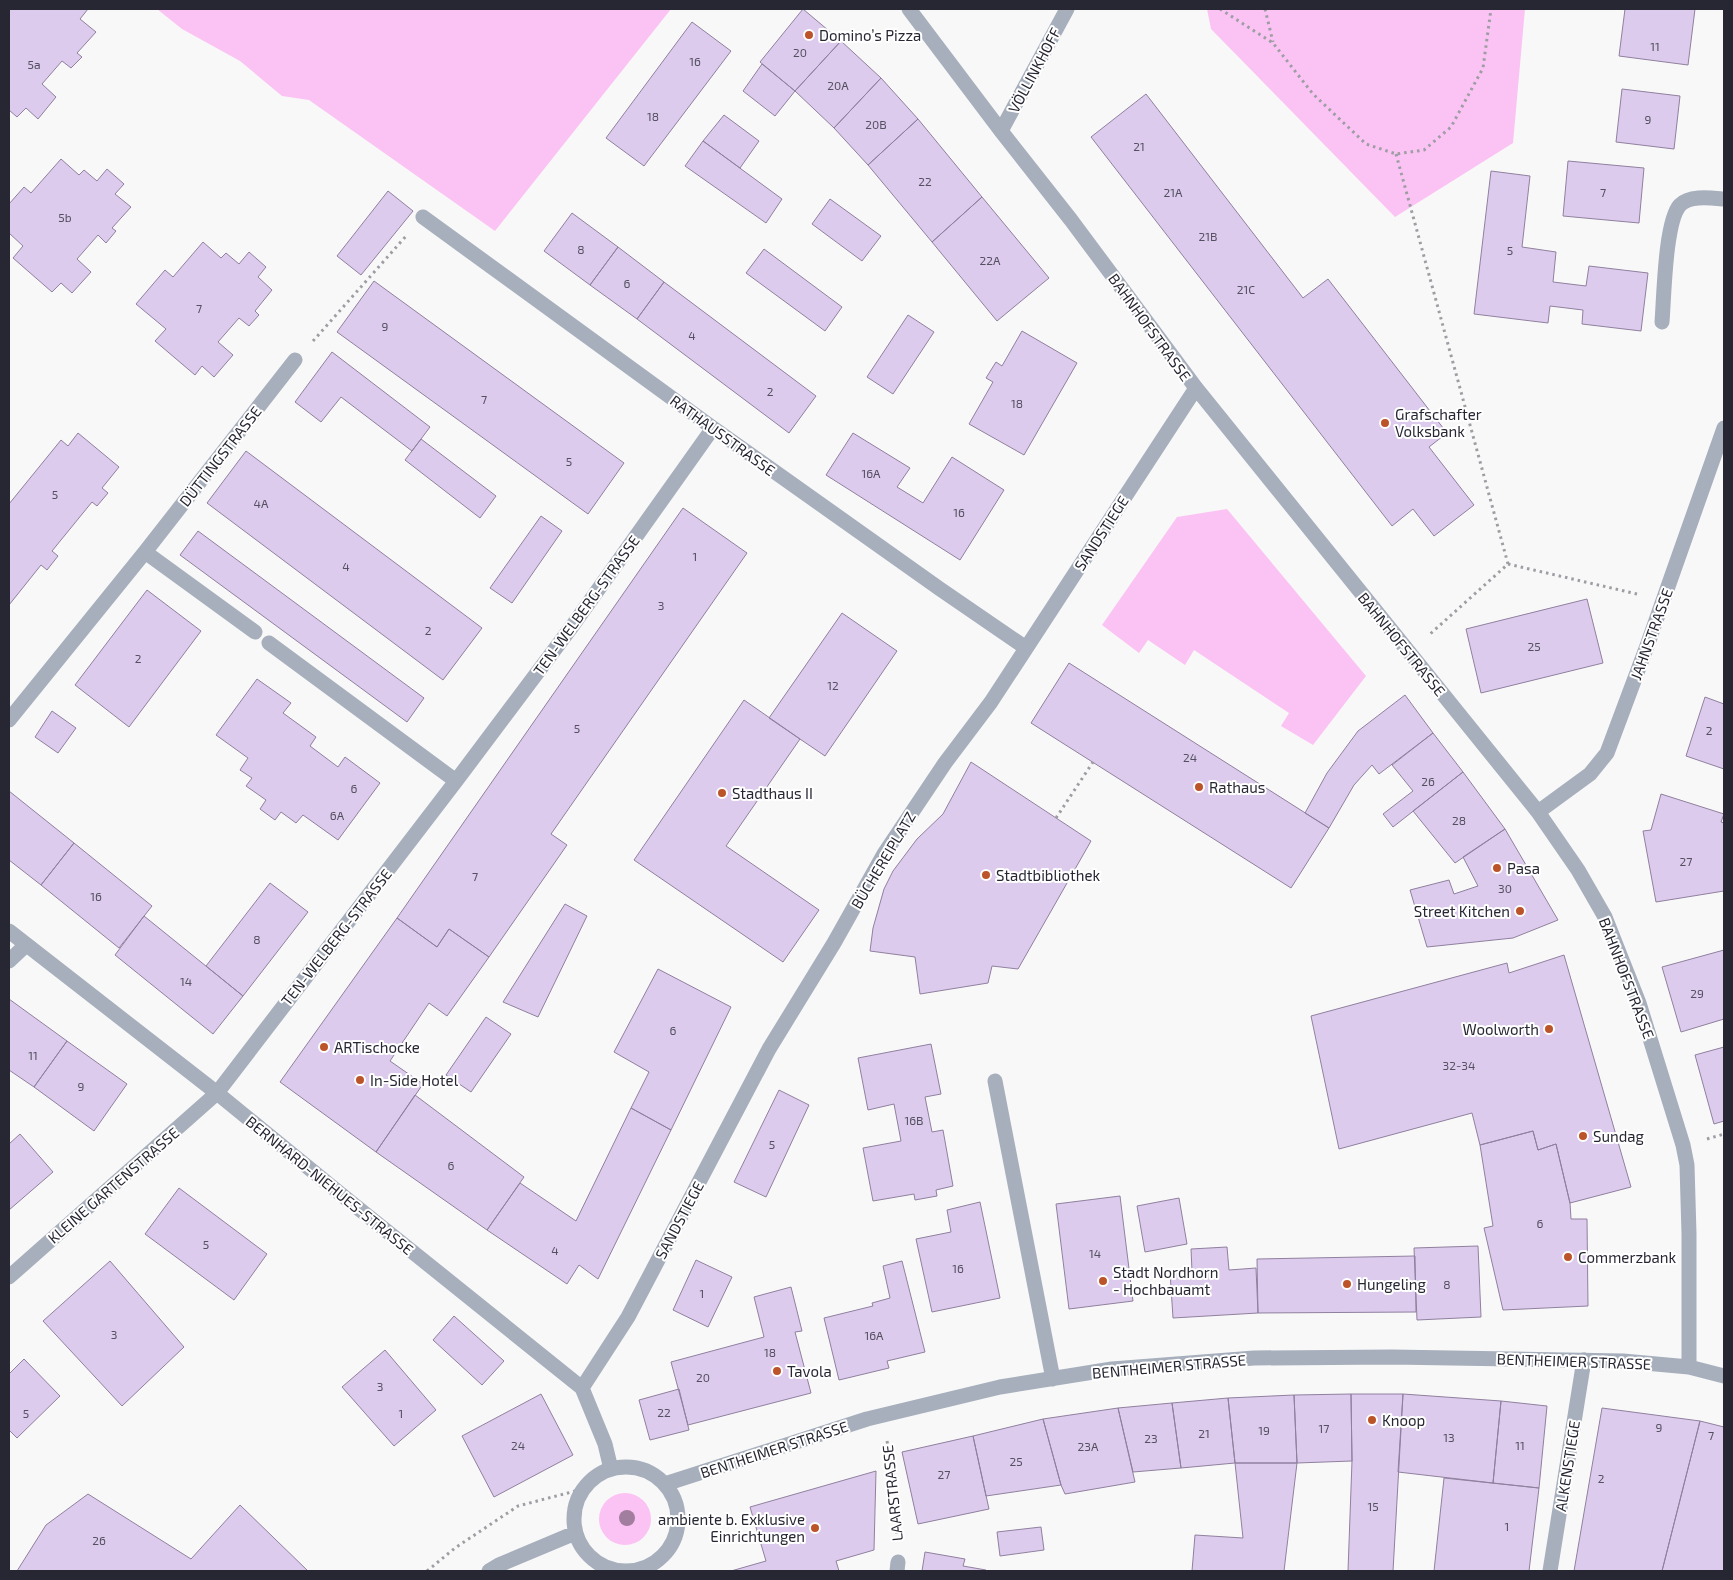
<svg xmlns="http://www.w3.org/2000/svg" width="1733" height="1580" viewBox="0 0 1733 1580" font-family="'Exo 2',sans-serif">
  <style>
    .green { fill: #fbc3f3 }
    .building { fill: #dccbec; stroke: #90809f }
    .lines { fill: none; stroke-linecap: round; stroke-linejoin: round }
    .path { stroke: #9d9da3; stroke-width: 3; stroke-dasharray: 2.5 4; stroke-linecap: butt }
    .minor { stroke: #a7afbc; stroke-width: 15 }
    .tree { fill: #a17d9e }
    .poi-dot { fill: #bb5429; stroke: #fff; stroke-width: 2 }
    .labels { text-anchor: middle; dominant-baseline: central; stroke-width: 4; stroke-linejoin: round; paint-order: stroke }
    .number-label { font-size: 12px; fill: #545062 }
    .poi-label { font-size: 15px; fill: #272734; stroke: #fff; text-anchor: start }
    .street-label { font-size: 15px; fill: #272734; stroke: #fff }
  </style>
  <rect width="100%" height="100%" fill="#f8f8f8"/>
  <!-- green -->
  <path class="green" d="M157,9H671L495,231L309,100L282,96L240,61L182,29Z
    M1207,9H1525L1513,143L1395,217L1211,29Z
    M1227,509L1366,676L1313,745L1281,726L1289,713L1194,650L1185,665L1148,640L1139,653L1102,625L1177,517Z
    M599 1519a26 26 0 1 1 52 0a26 26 0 1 1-52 0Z"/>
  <!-- building -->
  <path class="building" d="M9,9H88L80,19L96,32L77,53L82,57L71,68L62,61L42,84L56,97L38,119L26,108L17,117L9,110Z
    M803,9L841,41L795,91L760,62Z
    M1625,9H1695L1688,65L1619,56Z
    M692,22L731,51L644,166L606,138Z
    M841,41L881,78L834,128L795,91Z
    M762,64L795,91L775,116L743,91Z
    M881,78L918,119L868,165L834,128Z
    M1622,89L1680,96L1674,149L1616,142Z
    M1146,94L1303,298L1328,279L1447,433L1429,447L1474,505L1434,536L1413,509L1392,526L1091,137Z
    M724,115L759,141L740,168L703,141Z
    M918,119L982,197L932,242L868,165Z
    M703,141L782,199L766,223L685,166Z
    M61,159L79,175L84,170L97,181L107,169L124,184L115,194L131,207L112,228L116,231L106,243L98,235L77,259L91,272L72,293L61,283L52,292L13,258L23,246L9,233V204L24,187L31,193Z
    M1568,161L1644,168L1639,223L1563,216Z
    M1491,171L1530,176L1522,247L1556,252L1553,282L1586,286L1589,266L1648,273L1641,331L1582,324L1583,310L1550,306L1548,323L1474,314Z
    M388,191L413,211L361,275L337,256Z
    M982,197L1049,278L997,321L932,242Z
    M830,199L881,236L862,261L812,224Z
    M572,213L618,247L590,285L544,251Z
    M203,242L221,258L226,253L239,264L249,252L266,267L258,277L272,290L255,311L259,315L249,326L239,318L218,342L233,355L214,377L202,366L195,375L155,341L166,329L136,304L165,270L173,277Z
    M618,247L664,282L637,319L590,285Z
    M764,249L842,307L825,331L746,273Z
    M374,281L624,463L588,514L337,332Z
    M664,282L816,396L789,433L637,319Z
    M908,315L934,332L893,394L867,377Z
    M1022,331L1077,363L1024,455L969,424L993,382L986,378L996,362L1002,366Z
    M332,352L430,427L412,451L341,397L321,422L295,402Z
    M78,433L119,467L102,488L108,493L97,506L92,502L52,551L58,556L47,570L41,565L9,605V504L61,440L68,446Z
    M853,433L910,468L897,487L923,503L952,457L1004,490L960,560L826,475Z
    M421,439L496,496L480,518L405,460Z
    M246,451L482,628L443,680L207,503Z
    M683,508L747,553L551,834L567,845L489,957L449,929L437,947L397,918Z
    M541,516L562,531L512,603L490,588Z
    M198,531L424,698L407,722L180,555Z
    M147,590L201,631L129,727L75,685Z
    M1587,599L1603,663L1481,693L1466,629Z
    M842,613L897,651L825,756L769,718Z
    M1069,663L1329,828L1291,888L1031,723Z
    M257,679L291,703L283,713L316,737L310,746L338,767L345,757L380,783L338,840L303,815L296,823L281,812L275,820L260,809L266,800L246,786L252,778L240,770L248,758L216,735Z
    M1405,695L1433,733L1379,774L1372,765L1354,785L1329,828L1305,813L1327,773L1358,731Z
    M1705,697L1724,704V769L1686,756Z
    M744,700L800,739L726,846L819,910L783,962L634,860Z
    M52,711L76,728L58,753L35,737Z
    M1433,733L1463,772L1393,827L1383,814L1413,791L1392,765Z
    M971,762L1091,841L1018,969L992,966L988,983L920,994L915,957L870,951L873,928L884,889L893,871L917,839L943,814Z
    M1463,772L1505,829L1455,863L1413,811Z
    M9,791L74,843L41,885L9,860Z
    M1661,794L1724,814L1721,822L1724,823V891L1656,902L1643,831L1651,830Z
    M1505,829L1558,920L1513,938L1427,947L1410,890L1449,880L1454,894L1478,886L1463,857Z
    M74,843L152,906L119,948L41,885Z
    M270,883L308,912L243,996L206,966Z
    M565,904L587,916L538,1017L503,1002Z
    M144,916L243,996L213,1034L115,955Z
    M397,918L437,947L449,929L489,957L447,1016L429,1003L390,1061L423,1084L376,1152L280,1082Z
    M1724,950V1019L1681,1032L1662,967Z
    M1564,955L1631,1187L1570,1203L1556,1144L1538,1150L1533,1131L1480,1145L1472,1113L1339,1149L1311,1016L1507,963L1509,973Z
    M658,969L731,1007L671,1130L631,1108L649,1072L614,1052Z
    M9,999L67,1041L34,1087L9,1070Z
    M486,1017L511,1034L471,1092L446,1075Z
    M67,1041L127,1084L94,1131L34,1087Z
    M931,1044L941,1094L925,1097L932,1132L943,1130L953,1186L936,1190L937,1196L915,1200L914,1194L873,1201L863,1148L901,1141L894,1104L868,1110L858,1058Z
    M1724,1047V1121L1714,1124L1695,1055Z
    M779,1090L809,1105L766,1197L734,1182Z
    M415,1095L524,1177L487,1230L376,1152Z
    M631,1108L671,1130L598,1279L579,1265L567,1284L487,1230L520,1183L576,1221Z
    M1533,1131L1538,1150L1556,1144L1570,1203L1571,1219H1587L1588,1306L1503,1310L1484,1228L1493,1226L1480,1145Z
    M20,1134L53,1172L9,1210V1144Z
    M179,1188L267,1254L234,1300L145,1234Z
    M1120,1196L1133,1301L1069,1309L1056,1204Z
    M1179,1198L1187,1244L1145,1252L1137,1206Z
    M980,1202L1000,1298L932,1312L916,1239L951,1232L947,1210Z
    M1478,1246L1481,1317L1417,1320L1414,1248Z
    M1227,1247L1229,1270L1256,1268L1258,1313L1173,1318L1170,1272L1192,1271L1191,1249Z
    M1415,1256L1416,1312L1258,1313L1257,1259Z
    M696,1260L732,1277L708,1327L673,1310Z
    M110,1261L184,1347L122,1406L43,1321Z
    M902,1261L925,1352L887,1361L889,1368L839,1380L824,1318L873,1306L872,1303L890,1298L883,1266Z
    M791,1287L802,1331L795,1332L811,1393L688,1425L671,1362L764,1337L754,1297Z
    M454,1316L504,1361L482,1385L433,1340Z
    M385,1350L436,1410L394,1446L342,1387Z
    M24,1359L60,1396L17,1438L9,1430V1374Z
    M679,1389L689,1430L650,1440L639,1400Z
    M541,1394L573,1455L494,1497L462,1436Z
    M1351,1394L1352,1461L1297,1463L1294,1395Z
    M1351,1394H1403L1393,1571H1348L1352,1461Z
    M1403,1394L1501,1401L1493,1483L1398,1472Z
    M1294,1395L1297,1463H1235L1228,1398Z
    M1228,1398L1235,1463L1181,1468L1172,1403Z
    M1501,1401L1547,1406L1539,1488L1493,1483Z
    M1172,1403L1181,1468L1133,1472L1118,1408Z
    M1118,1408L1135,1482L1065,1494L1061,1485L1043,1419Z
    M1602,1408L1700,1421L1662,1571H1574Z
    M1043,1419L1061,1485L986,1496L973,1436Z
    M1700,1421L1724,1427V1571H1662Z
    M973,1436L989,1509L918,1524L902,1452Z
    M1235,1463H1297L1284,1571H1192L1195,1535L1243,1538Z
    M876,1471L874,1550L836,1561L839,1571H731L766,1561L750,1507Z
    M1444,1478L1539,1488L1529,1571H1434Z
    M88,1494L191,1559L240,1505L308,1571H17L46,1525Z
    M1041,1527L1044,1550L1000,1556L997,1532Z
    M925,1552L965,1559L963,1566L986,1570L985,1571H922Z"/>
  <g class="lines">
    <!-- path -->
    <path class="path" d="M1220,9L1273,43L1313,94L1366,144L1396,154L1424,150L1451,127L1483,68L1491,9
      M1265,9L1273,42
      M1396,154L1508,564L1429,635
      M313,341L407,235
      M1508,564L1637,594
      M1056,818L1093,762
      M1707,1139L1724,1134
      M887,1441L893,1469L897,1537
      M427,1571L455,1548L518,1506L583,1489"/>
    <!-- minor -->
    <path class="minor" d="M909,9L1001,131L1071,220L1196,388L1538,812L1578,870L1605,917L1639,1003L1683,1145L1687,1165L1689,1234V1367
      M1001,131L1067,9
      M423,217L713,428L940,589L1026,648
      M1662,322C1664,298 1665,221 1680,205C1690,195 1711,198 1724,199
      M145,552L255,632
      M269,643L456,781
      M9,720L145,552L295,360
      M1538,812L1590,774L1607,753L1647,646L1724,428
      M9,931L217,1093L348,1200L582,1388L605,1444L611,1469
      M9,961L26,945
      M995,1081L1053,1379
      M9,1277L217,1093L456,781L573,625L713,428
      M582,1388L628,1317L769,1049L834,943L884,854L945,763L991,702L1196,388
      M574 1519a52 52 0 1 1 104 0a52 52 0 1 1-104 0Z
      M665,1484L867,1419L1000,1387L1112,1369L1254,1358L1392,1357L1623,1361L1689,1367L1724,1376
      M489,1571L499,1565L575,1533
      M897,1571L898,1562
      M1550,1571L1584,1360"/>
  </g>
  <!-- trees -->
  <circle class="tree" cx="627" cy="1518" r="8"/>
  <!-- markers -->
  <g class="poi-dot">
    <circle cx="809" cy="35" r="5"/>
    <circle cx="1385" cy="423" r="5"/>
    <circle cx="1199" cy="787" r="5"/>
    <circle cx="722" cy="793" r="5"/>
    <circle cx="1497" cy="868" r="5"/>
    <circle cx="986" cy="875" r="5"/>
    <circle cx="1520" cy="911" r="5"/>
    <circle cx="1549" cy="1029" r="5"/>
    <circle cx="324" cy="1047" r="5"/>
    <circle cx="360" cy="1080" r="5"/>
    <circle cx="1583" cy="1136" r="5"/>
    <circle cx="1568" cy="1257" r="5"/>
    <circle cx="1103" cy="1281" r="5"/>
    <circle cx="1347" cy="1284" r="5"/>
    <circle cx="777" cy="1371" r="5"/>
    <circle cx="1372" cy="1420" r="5"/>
    <circle cx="815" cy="1528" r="5"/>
  </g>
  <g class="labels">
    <!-- number labels -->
    <g class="number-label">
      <text x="1655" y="46">11</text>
      <text x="800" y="52">20</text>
      <text x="695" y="61">16</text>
      <text x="34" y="64">5a</text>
      <text x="838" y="85">20A</text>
      <text x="653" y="116">18</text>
      <text x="1648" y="119">9</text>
      <text x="876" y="124">20B</text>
      <text x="1139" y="146">21</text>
      <text x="925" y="181">22</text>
      <text x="1173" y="192">21A</text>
      <text x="1603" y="192">7</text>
      <text x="65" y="217">5b</text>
      <text x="1208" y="236">21B</text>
      <text x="581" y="249">8</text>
      <text x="1510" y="250">5</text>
      <text x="990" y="260">22A</text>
      <text x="627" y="283">6</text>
      <text x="1246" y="289">21C</text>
      <text x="199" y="308">7</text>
      <text x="385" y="326">9</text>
      <text x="692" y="335">4</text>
      <text x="770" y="391">2</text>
      <text x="484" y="399">7</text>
      <text x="1017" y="403">18</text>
      <text x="569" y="461">5</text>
      <text x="871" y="473">16A</text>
      <text x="55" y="494">5</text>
      <text x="261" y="503">4A</text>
      <text x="959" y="512">16</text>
      <text x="695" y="556">1</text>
      <text x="346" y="566">4</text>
      <text x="661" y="605">3</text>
      <text x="428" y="630">2</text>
      <text x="1534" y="646">25</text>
      <text x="138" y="658">2</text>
      <text x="833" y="685">12</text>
      <text x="577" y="728">5</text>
      <text x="1709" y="730">2</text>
      <text x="1190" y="757">24</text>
      <text x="1428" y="781">26</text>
      <text x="354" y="788">6</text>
      <text x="337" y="815">6A</text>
      <text x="1459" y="820">28</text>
      <text x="1686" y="861">27</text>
      <text x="475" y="876">7</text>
      <text x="1505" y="888">30</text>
      <text x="96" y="896">16</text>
      <text x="257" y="939">8</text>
      <text x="186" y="981">14</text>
      <text x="1697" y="993">29</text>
      <text x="673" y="1030">6</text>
      <text x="33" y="1055">11</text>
      <text x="1459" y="1065">32-34</text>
      <text x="81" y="1086">9</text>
      <text x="914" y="1120">16B</text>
      <text x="772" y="1144">5</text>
      <text x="451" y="1165">6</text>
      <text x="1540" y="1223">6</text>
      <text x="206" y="1244">5</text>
      <text x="555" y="1250">4</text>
      <text x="1095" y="1253">14</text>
      <text x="958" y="1268">16</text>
      <text x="1447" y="1284">8</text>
      <text x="702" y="1293">1</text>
      <text x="114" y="1334">3</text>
      <text x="874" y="1335">16A</text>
      <text x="770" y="1352">18</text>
      <text x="703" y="1377">20</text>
      <text x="380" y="1386">3</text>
      <text x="664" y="1412">22</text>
      <text x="26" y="1413">5</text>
      <text x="401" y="1413">1</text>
      <text x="1659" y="1427">9</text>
      <text x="1324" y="1428">17</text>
      <text x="1264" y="1430">19</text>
      <text x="1204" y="1433">21</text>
      <text x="1711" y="1435">7</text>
      <text x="1449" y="1437">13</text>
      <text x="1151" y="1438">23</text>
      <text x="518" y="1445">24</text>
      <text x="1520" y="1445">11</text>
      <text x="1088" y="1446">23A</text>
      <text x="1016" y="1461">25</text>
      <text x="944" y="1474">27</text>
      <text x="1601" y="1478">2</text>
      <text x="1373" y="1506">15</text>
      <text x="1507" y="1526">1</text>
      <text x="99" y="1540">26</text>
    </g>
    <!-- poi labels -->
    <g class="poi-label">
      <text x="819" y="35">Domino’s Pizza</text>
      <text x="1395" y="414">Grafschafter<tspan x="1395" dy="17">Volksbank</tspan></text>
      <text x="1209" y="787">Rathaus</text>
      <text x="732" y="793">Stadthaus II</text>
      <text x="1507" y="868">Pasa</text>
      <text x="996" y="875">Stadtbibliothek</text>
      <text x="1510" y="911" text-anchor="end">Street Kitchen</text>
      <text x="1539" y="1029" text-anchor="end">Woolworth</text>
      <text x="334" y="1047">ARTischocke</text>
      <text x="370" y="1080">In-Side Hotel</text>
      <text x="1593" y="1136">Sundag</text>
      <text x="1578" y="1257">Commerzbank</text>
      <text x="1113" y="1272">Stadt Nordhorn<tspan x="1113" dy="17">- Hochbauamt</tspan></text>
      <text x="1357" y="1284">Hungeling</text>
      <text x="787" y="1371">Tavola</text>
      <text x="1382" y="1420">Knoop</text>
      <text x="805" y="1519" text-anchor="end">ambiente b. Exklusive<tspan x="805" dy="17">Einrichtungen</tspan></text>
    </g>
    <!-- street labels -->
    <g class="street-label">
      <text transform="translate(1034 70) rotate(-62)">VÖLLINKHOFF</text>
      <text transform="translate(1150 327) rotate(54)">BAHNHOFSTRASSE</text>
      <text transform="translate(723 435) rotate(36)">RATHAUSSTRASSE</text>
      <text transform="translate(220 456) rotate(-52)">DÜTTINGSTRASSE</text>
      <text transform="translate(1101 533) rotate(-57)">SANDSTIEGE</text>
      <text transform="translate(586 605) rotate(-54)">TEN-WELBERG-STRASSE</text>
      <text transform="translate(1651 634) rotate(-70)">JAHNSTRASSE</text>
      <text transform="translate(1402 644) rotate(51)">BAHNHOFSTRASSE</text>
      <text transform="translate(883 860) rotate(-59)">BÜCHEREIPLATZ</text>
      <text transform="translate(336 937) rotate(-52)">TEN-WELBERG-STRASSE</text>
      <text transform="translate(1627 978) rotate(69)">BAHNHOFSTRASSE</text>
      <text transform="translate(113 1185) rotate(-41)">KLEINE GARTENSTRASSE</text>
      <text transform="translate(330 1185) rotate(39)">BERNHARD-NIEHUES-STRASSE</text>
      <text transform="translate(679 1220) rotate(-62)">SANDSTIEGE</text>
      <text transform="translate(1574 1361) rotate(2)">BENTHEIMER STRASSE</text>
      <text transform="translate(1169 1366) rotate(-5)">BENTHEIMER STRASSE</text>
      <text transform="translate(774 1449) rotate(-18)">BENTHEIMER STRASSE</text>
      <text transform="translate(1567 1466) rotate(-81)">ALKENSTIEGE</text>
      <text transform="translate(892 1493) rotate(-96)">LAARSTRASSE</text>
    </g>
  </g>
  <!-- border -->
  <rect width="1733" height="1580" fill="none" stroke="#272734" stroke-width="20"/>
</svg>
